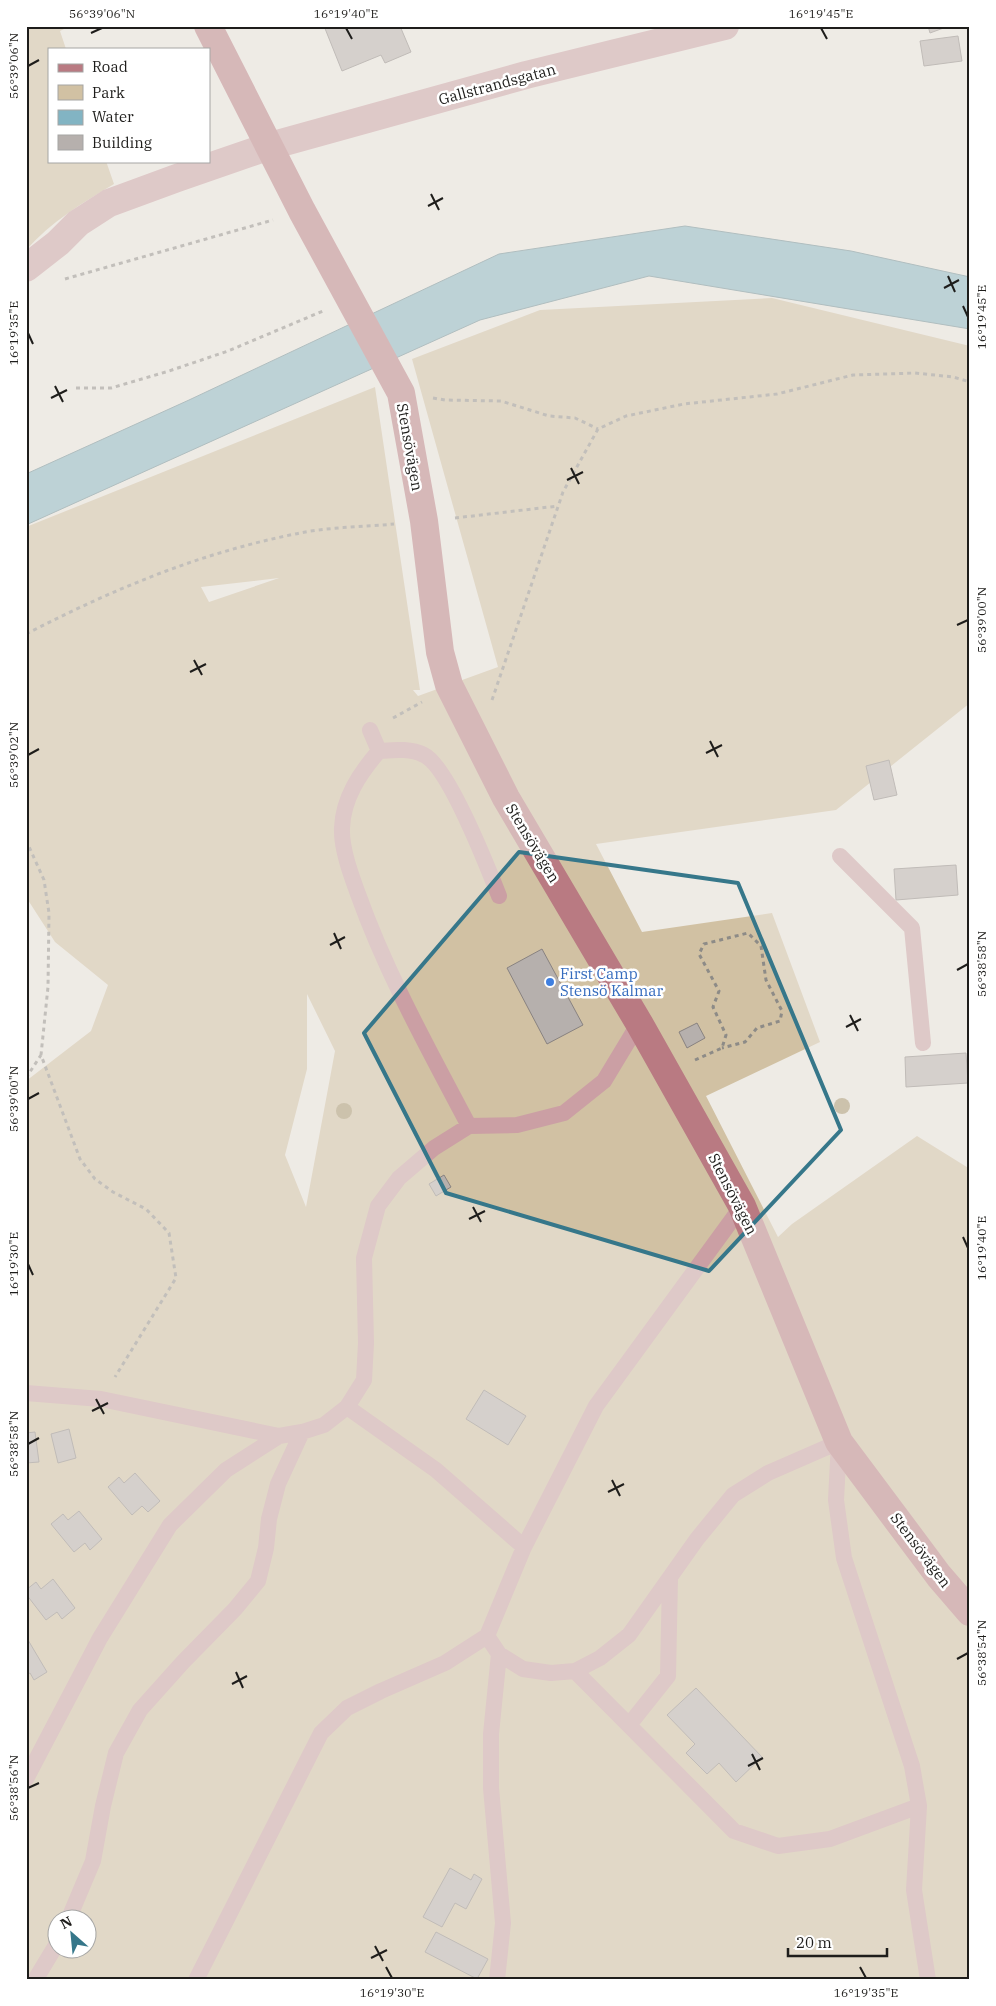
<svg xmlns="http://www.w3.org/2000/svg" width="996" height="2006" viewBox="0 0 996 2006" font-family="'IBM Plex Serif',serif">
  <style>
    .green { fill: #d1c1a3; fill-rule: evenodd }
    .water { fill: #82b4c3; stroke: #648791 }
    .building { fill: #b6b0ad; stroke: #888280 }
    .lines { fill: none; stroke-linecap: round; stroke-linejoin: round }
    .path { stroke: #8d8b87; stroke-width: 3; stroke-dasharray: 4 4; stroke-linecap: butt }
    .lane { stroke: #cb9fa4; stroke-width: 16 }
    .street { stroke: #cb9fa4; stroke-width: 28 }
    .secondary { stroke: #b97a82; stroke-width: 28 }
    .tree { fill: #a29067 }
    .marked { fill: none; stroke: #36778a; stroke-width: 4; stroke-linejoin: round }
    .ticks { fill: none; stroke: #1e1d1b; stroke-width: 2 }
    .shop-dot { fill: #3f7fe0; stroke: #fff; stroke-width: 2 }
    .labels { text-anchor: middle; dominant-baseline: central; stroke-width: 5; stroke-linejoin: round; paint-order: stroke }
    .street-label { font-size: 15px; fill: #1e1d1b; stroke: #fff }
    .shop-label { font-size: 15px; fill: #366cbe; stroke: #fff; text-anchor: start }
    .neatline { fill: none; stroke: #1e1d1b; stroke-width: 2 }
    .ticks-label { font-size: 12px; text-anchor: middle; fill: #1e1d1b }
  </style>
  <rect width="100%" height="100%" fill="#eeebe5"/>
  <!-- green -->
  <path class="green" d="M26,26H70L60,31L66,49H49V161H106L114,184C82,203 51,222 26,250Z
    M772,298L970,346V703L836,810L596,844L642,932L772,913L820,1042L706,1096L778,1237L792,1224L917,1136L970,1169V1980H26V1081L91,1031L108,985L55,942L26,897V527L375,387L420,690H413L418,696L498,667L412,359L540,310ZM279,578L209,602L201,587ZM307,994L335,1051L306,1207L285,1155L307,1069ZM58,1918H88V1948H58Z"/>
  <!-- water -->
  <path class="water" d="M685,226L851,251L970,277V329L649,276L480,320L26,525V474L189,400L499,254Z"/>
  <!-- building -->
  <path class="building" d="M324,26H400L411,52L385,63L381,55L342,71Z
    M928,26H949L930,33Z
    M958,36L962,61L924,66L920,41Z
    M889,760L897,795L874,800L866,766Z
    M956,865L958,895L896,900L894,869Z
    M542,949L583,1025L547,1044L507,968Z
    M697,1023L705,1038L687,1048L679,1032Z
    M966,1053L968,1083L906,1087L905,1057Z
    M444,1175L451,1187L436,1196L429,1184Z
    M484,1390L526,1416L508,1445L466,1419Z
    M69,1429L76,1458L58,1463L51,1434Z
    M35,1432L39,1462L26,1463V1433Z
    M135,1473L160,1501L148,1512L142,1506L132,1515L108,1487L119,1477L124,1483Z
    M79,1511L102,1539L90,1550L85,1543L74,1552L51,1524L63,1514L68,1520Z
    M53,1579L75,1608L62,1619L57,1612L46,1620L26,1594V1590L36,1582L41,1589Z
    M28,1640L47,1672L34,1680L30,1673L26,1675V1641Z
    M696,1688L762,1757L736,1782L719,1763L707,1774L686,1753L695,1744L667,1715Z
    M450,1868L471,1880L474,1874L482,1879L466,1909L455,1903L442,1927L423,1917Z
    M436,1932L488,1959L477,1979L425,1952Z"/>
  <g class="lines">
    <!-- path -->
    <path class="path" d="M65,279L273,220
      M76,388H111L169,371L228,351L323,311
      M433,398L445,400L501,401L549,416L575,418L598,429
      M455,518L558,506
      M26,634C116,588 197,554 295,534C326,527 363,527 394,524
      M492,700L563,492L598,429L626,416L684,404L777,394L853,375L915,373L953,377L970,382
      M393,718L422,702
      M26,840L44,880L49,913L48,987L41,1055L80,1159L95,1179L113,1192L146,1209L169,1233L176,1278L115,1377
      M695,1060L722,1048L726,1035L713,1007L719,991L699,954L704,944L748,933L761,946L766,980L782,1011L780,1021L757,1028L745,1042L722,1048
      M26,1078L41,1055"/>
    <!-- lane -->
    <path class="lane" d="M370,730L379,751
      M840,856L912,928L923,1043
      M469,1126C429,1050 387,975 358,894C351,875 341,848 342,828C343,798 360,773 379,751C394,750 410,748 424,755C448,766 488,868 499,896
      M26,1393L101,1399L279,1436L302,1432L324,1425L347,1407L364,1380L366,1343L364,1258L378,1206L399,1178L434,1148L469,1126L517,1125L564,1113L604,1081L639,1023
      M347,1407L436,1470L524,1547
      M487,1636L499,1654L523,1669L551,1673L575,1671L600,1658L629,1635L697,1539L733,1495L768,1473L839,1442L836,1500L844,1558L912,1766L919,1806L914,1890L928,1980
      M575,1671L734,1831L778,1846L830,1839L919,1806
      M629,1725L668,1676L670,1577
      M26,1779L100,1638L170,1525L226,1470L279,1436
      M69,1918L93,1861L103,1806L116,1753L140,1710L183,1662L235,1609L258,1581L266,1548L269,1519L278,1484L302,1432
      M35,1980L58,1942
      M196,1980L321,1733L347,1708L381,1691L445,1663L487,1636L524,1547L596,1406L742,1206
      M497,1980L503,1923L491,1788V1734L499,1654"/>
    <!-- street -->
    <path class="street" d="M26,268L58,243L78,223L109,203L177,178L270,146L526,75L725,26"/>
    <!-- secondary -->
    <path class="secondary" d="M208,26L302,211L401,393L424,521L440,652L449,685L506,798L639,1023L742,1206L839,1442L939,1576L970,1612"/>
  </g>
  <!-- trees -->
  <g class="tree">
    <circle cx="842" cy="1106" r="8"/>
    <circle cx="344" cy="1111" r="8"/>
  </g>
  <!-- marked area -->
  <path d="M0 0H996V2006H0ZM519,852L738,883L841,1130L709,1271L446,1193L364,1033Z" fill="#eeebe5" fill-opacity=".55" fill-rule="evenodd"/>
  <path class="marked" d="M519,852L738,883L841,1130L709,1271L446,1193L364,1033Z"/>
  <!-- ticks -->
  <path class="ticks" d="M346,28L352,39M821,28L827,39M91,33L102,28M28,66L39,60M431,194L439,210M428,206L443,198M948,276L955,292M944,288L959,280M963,306L968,317M28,333L33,344M55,386L63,402M51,398L67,390M571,468L579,484M567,480L583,472M957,625L968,620M194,660L202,675M190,672L206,664M710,741L718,757M706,753L722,745M28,755L39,749M334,933L341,949M330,945L345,937M957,970L968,964M850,1015L858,1031M846,1027L861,1019M28,1099L39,1093M473,1207L481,1222M469,1219L485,1211M963,1237L968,1248M28,1264L33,1275M96,1399L104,1414M92,1411L108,1403M28,1444L39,1438M612,1480L620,1496M608,1492L624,1484M957,1659L968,1653M236,1672L243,1688M232,1684L247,1676M752,1754L760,1770M748,1766L763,1758M28,1788L39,1783M375,1946L383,1961M371,1958L387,1950M386,1967L392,1978M860,1967L866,1978"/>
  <!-- markers -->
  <circle class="shop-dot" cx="550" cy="982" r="5"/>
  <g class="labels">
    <!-- street labels -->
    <g class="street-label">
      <text transform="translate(497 84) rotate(-15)">Gallstrandsgatan</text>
      <text transform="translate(410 447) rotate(80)">Stensövägen</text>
      <text transform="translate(533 843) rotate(59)">Stensövägen</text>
      <text transform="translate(733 1194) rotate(63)">Stensövägen</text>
      <text transform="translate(921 1550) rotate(53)">Stensövägen</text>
    </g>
    <!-- shop labels -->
    <g class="shop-label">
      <text x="560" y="973">First Camp<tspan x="560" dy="17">Stensö Kalmar</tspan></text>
    </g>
  </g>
  <!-- border -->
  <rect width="996" height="2006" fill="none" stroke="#ffffff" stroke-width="55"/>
  <!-- legend -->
  <rect x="48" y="48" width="162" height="115" fill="#ffffff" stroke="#a5a5a4"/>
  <rect x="58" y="64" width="25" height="8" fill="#b97a82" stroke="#a5a5a4"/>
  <text x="92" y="72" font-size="15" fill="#1e1d1b">Road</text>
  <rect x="58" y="85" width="25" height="15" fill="#d1c1a3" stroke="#a5a5a4"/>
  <text x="92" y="98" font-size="15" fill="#1e1d1b">Park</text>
  <rect x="58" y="110" width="25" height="15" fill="#82b4c3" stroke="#a5a5a4"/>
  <text x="92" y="122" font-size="15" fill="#1e1d1b">Water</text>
  <rect x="58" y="135" width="25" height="15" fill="#b6b0ad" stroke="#a5a5a4"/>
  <text x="92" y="148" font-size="15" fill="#1e1d1b">Building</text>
  <!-- north arrow -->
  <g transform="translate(72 1934) rotate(333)"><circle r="24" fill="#ffffff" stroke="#a5a5a4"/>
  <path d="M0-4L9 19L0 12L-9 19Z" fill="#36778a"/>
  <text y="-8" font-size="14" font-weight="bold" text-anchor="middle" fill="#1e1d1b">N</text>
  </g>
  <!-- scale -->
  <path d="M788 1948v8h99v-8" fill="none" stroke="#1e1d1b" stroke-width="2.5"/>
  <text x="796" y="1948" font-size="15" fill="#1e1d1b" stroke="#ffffff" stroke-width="4" paint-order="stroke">20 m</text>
  <rect x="28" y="28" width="940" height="1950" class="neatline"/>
  <g class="ticks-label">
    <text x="102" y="18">56°39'06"N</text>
    <text x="346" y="18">16°19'40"E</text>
    <text x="821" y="18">16°19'45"E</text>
    <text transform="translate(14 66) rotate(-90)" y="4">56°39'06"N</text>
    <text transform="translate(982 317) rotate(-90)" y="4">16°19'45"E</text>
    <text transform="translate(14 333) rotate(-90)" y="4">16°19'35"E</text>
    <text transform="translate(982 620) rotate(-90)" y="4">56°39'00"N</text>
    <text transform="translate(14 755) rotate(-90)" y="4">56°39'02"N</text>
    <text transform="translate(982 964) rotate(-90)" y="4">56°38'58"N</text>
    <text transform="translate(14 1099) rotate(-90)" y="4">56°39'00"N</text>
    <text transform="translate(982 1248) rotate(-90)" y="4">16°19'40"E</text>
    <text transform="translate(14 1264) rotate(-90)" y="4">16°19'30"E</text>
    <text transform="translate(14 1444) rotate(-90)" y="4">56°38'58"N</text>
    <text transform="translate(982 1653) rotate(-90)" y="4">56°38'54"N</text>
    <text transform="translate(14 1788) rotate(-90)" y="4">56°38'56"N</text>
    <text x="392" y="1997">16°19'30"E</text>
    <text x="866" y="1997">16°19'35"E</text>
  </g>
</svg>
